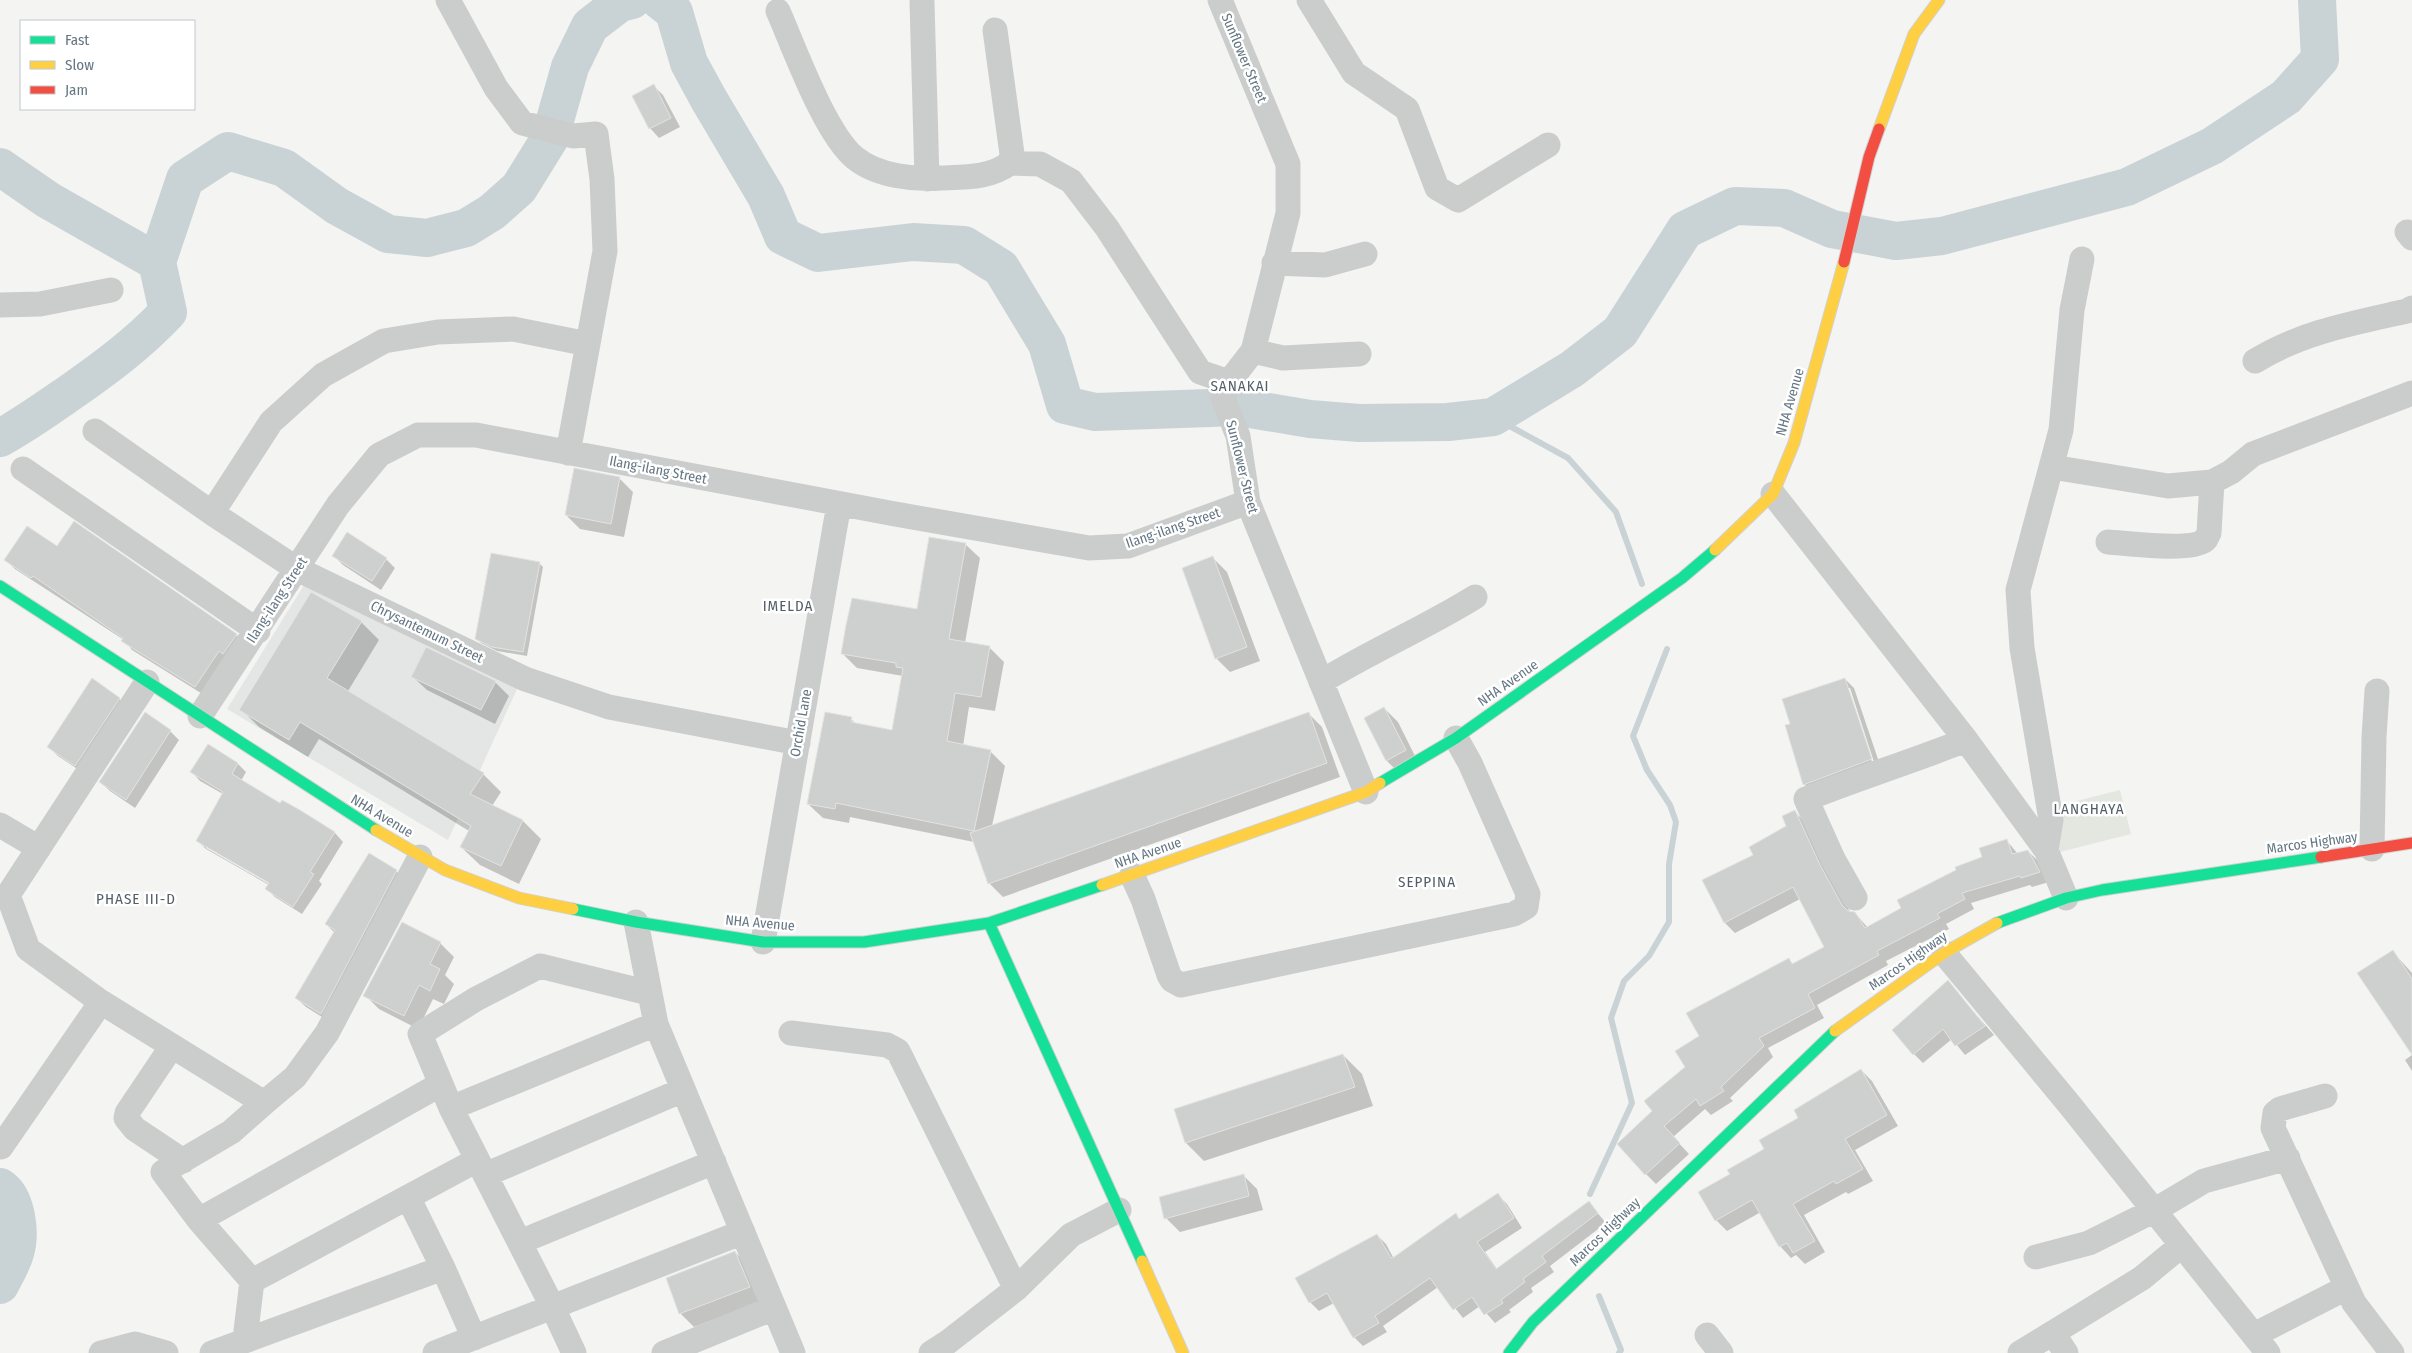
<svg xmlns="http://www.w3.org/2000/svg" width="2412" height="1353" viewBox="0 0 2412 1353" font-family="'Fira Sans Condensed',sans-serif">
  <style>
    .built { fill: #e4e6e5 }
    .green { fill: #e4e7e0 }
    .shadow { fill: #0003; fill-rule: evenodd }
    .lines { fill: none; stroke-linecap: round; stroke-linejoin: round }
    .stream { stroke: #c9d3d5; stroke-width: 6 }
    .river { stroke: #c9d3d5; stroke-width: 38 }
    .building { fill: #cecfcf; stroke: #e3e3e2 }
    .fast-casing { stroke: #d0d2d2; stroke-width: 13 }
    .slow-casing { stroke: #d0d2d2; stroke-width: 13 }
    .jam-casing { stroke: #d0d2d2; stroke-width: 13 }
    .street { stroke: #cbcdcd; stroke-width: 25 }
    .fast { stroke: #16e098; stroke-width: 11 }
    .slow { stroke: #ffcf43; stroke-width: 11 }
    .jam { stroke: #f24e42; stroke-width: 11 }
    .labels { text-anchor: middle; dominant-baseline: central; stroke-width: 5; stroke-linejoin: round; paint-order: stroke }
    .street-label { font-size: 14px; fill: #647683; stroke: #fff }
    .neighbourhood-label { font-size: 15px; letter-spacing: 1px; fill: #525f68; stroke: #fff }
  </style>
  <rect width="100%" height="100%" fill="#f4f4f2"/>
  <!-- built -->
  <path class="built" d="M306,582L518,687L448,840L227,709Z"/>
  <!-- green -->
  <path class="green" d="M2120,790L2131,834L2060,852L2049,808Z"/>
  <!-- shadow -->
  <path class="shadow" d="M654,86L663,95L680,127L659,138L650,128L634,96Z
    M619,478L633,492L624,537L580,529L566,515Z
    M965,544L980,558L965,643L989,647L1004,662L995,711L969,707L963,746L990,751L1005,766L992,826L1308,713L1322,727L1340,777L1003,897L989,883L974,842L850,817L849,823L823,818L808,804L851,719L857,725L893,732L903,676L857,668L843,654L918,610Z
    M334,556L386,559L395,568L381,590L343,565Z
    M1213,558L1227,572L1260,661L1230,672L1216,658Z
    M6,560L236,635L245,644L204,695L132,650L124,640L15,569Z
    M539,563L543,567L527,656L497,651L481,643L477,639Z
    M361,622L379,640L348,691L483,774L501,792L492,806L523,821L541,839L519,884L480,865L461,847L469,831L319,739L308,757L259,727L241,709Z
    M413,677L495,682L509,696L495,724L427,690Z
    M1845,679L1854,688L1881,768L1813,793L1804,784L1792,724ZM1848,688H1850L1875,765H1873Z
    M119,699L128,708L85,774L58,756L49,747Z
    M1384,708L1398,722L1419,764L1401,775L1387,761L1365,719Z
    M170,731L179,740L135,808L110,791L100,782Z
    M209,746L238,764L246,772L241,781L281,804L299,811L335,833L343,842L319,881L322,884L302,914L275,897L266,888L269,885L206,849L198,841L223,794L200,781L192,772ZM206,845L275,885L274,887L206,848Z
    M1795,812L1805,822L1830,876L1850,912L1855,913L1868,928L1903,909L2007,841L2018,854L2028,851L2038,861L2049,882L2032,887L2030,885L1971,903L1974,909L1946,924L1949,929L1886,961L1888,965L1817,1005L1824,1018L1768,1048L1773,1057L1730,1098L1733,1101L1711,1115L1705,1109L1673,1137L1689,1154L1656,1184L1646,1174L1654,1111L1686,1067L1700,1037L1789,960L1793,964L1826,947L1800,899L1735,933L1725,923L1704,881L1755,855L1788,826Z
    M396,871L405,880L330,1022L306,1007L296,998L335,933L326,924Z
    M440,943L454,957L445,975L454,984L444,1004L433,999L418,1029L379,1009L365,995Z
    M2393,952L2412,973V1053Z
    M1948,982L1994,1035L1965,1055L1952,1039L1923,1063L1914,1054Z
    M1343,1055L1362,1074L1373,1106L1204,1161L1186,1143Z
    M2412,1055V1071L2405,1060Z
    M1861,1070L1872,1081L1898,1126L1855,1150L1873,1181L1848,1194L1846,1192L1804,1215L1825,1252L1805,1264L1796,1255L1791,1258L1780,1246L1761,1212L1727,1231L1716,1220L1731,1175Z
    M1243,1175L1257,1189L1263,1210L1180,1232L1166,1218Z
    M1498,1195L1507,1204L1522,1228L1485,1252L1497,1269L1589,1203L1606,1223L1550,1266L1554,1272L1531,1288L1533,1292L1509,1310L1511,1312L1495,1323L1480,1306L1463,1318L1438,1287L1383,1326L1387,1332L1363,1346L1354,1337L1334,1303L1319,1311L1310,1302L1377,1235L1386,1244L1394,1259L1455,1215L1460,1220Z
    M735,1252L749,1266L763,1301L694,1327L680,1313Z"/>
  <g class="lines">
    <!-- stream -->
    <path class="stream" d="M1493,417L1568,458L1616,512L1642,584
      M1590,1194L1632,1103L1611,1018L1624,981L1649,956L1669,922V864L1676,822L1670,805L1647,770L1633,736L1667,649
      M1599,1296L1621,1350L1619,1353"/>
    <!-- river -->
    <path class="river" d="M659,0L674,12L689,63L708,98L766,196L783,236L818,253L913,242L964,245L1001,268L1047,344L1065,405L1095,412L1238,407L1310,419L1359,423L1448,422L1493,417L1572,369L1620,332L1685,230L1735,206L1784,208L1832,229L1896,241L1942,236L2127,187L2212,146L2286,97L2320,59L2317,0
      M0,167L48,200L157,262
      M0,438C24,425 45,410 68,394C104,369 138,344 168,312L157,262L185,179L228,151L284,168L337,206L388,234L427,238L466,228L492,212L519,188L550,138L570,67L590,26L620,3L632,0
      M0,1187C17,1198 21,1234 15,1253C12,1264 5,1275 0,1285"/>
  </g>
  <!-- building -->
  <path class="building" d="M654,84L671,118L649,129L632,96Z
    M574,468L620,477L611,524L565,515Z
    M74,521L237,634L223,654L219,651L195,687L121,641L123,638L33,576L31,578L4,560L27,526L57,546Z
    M347,532L387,558L372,581L332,556Z
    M929,537L966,543L949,639L990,646L981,697L955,693L947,741L991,750L974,831L836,803L835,809L807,804L825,712L852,717L851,722L892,730L903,668L896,667V663L841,654L846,625L852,598L917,609Z
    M491,553L540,562L523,652L492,647L475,639Z
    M1213,556L1247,647L1215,659L1182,568Z
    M311,592L362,621L327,678L484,773L470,794L523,820L501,866L460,847L471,826L300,722L289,740L239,710Z
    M426,647L496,681L481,710L411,677Z
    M92,678L120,698L75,766L47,747Z
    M1845,678L1872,759L1803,785L1785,725L1790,724L1782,699Z
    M1384,707L1406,750L1386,761L1364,718Z
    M145,712L171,730L126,800L99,782Z
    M1309,712L1327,763L988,884L970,833Z
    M208,744L238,763L232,774L280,803L282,800L300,810L335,832L310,872L314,874L293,907L265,889L269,883L196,841L223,792L190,772Z
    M1795,810L1820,865L1842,905L1848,911L1855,912L1865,928L1901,908L1897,900L1956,870L1955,867L1982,857L1979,848L2007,839L2012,854L2028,850L2040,872L2021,878L2020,876L1962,893L1965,899L1937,914L1940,918L1877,951L1879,955L1808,994L1815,1008L1759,1038L1764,1046L1721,1087L1724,1091L1700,1106L1696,1099L1664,1126L1680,1143L1645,1175L1617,1144L1652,1111L1644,1101L1685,1067L1675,1051L1699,1036L1686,1013L1789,958L1792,964L1824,947L1793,887L1724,923L1702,880L1753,855L1749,847L1786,826L1782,816Z
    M369,853L397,870L321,1014L295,998L335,930L325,924Z
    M402,922L441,942L430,964L440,969L430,991L419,985L404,1016L363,996Z
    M2393,950L2412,979V1055L2357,973Z
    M1948,980L1985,1026L1955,1046L1943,1029L1913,1055L1892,1030Z
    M1343,1054L1355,1087L1185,1143L1174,1109Z
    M1861,1069L1887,1115L1845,1139L1863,1169L1836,1184L1834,1181L1793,1204L1815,1241L1793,1253L1787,1243L1779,1247L1752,1200L1715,1221L1698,1192L1730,1174L1727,1170L1764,1149L1759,1140L1798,1118L1794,1110Z
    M1244,1174L1249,1196L1164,1219L1159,1197Z
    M1498,1193L1514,1218L1477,1242L1496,1269L1589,1201L1598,1213L1542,1256L1546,1262L1523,1279L1525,1282L1501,1300L1503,1303L1484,1315L1472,1297L1453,1310L1430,1278L1375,1316L1379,1323L1353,1338L1327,1293L1309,1303L1295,1278L1377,1234L1391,1258L1394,1257L1456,1213L1459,1219Z
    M735,1251L750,1287L679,1314L666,1278Z"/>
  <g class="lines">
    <defs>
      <path id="fast" d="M0,586L376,830
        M1380,783L1456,738L1682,578L1715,550
        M573,909L636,922L763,942H864L989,923L1102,885
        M989,923L1142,1261
        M1997,923L2066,898L2102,890L2321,857
        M1509,1353L1533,1322L1835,1031"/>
      <path id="slow" d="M1879,129L1914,34L1939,0
        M1715,550L1773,494L1794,443L1844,262
        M376,830L445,870L519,898L573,909
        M1102,885L1366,792L1380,783
        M1835,1031L1944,953L1997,923
        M1142,1261L1183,1353"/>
      <path id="jam" d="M1844,262L1869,157L1879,129
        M2321,857L2412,843"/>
    </defs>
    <!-- fast casing -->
    <use href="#fast" class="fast-casing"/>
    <!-- slow casing -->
    <use href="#slow" class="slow-casing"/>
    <!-- jam casing -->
    <use href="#jam" class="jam-casing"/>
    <!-- street -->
    <path class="street" d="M448,0L496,88L522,123L573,136L596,134L602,179L605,251L568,453
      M1220,0L1288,164V213L1253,351L1229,382L1223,398L1238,436L1248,502L1366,792
      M1309,0L1354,73L1407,109L1437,188L1458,200L1548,145
      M922,2L927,179
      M778,11C794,47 825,134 855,158C877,176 914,180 941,178C966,177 990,178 1010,163L1012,154L995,30
      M1010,163L1040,164L1071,181L1107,228L1200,372L1229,382
      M2407,232L2412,238
      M1274,263L1325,265L1365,254
      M0,305L40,304L111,290
      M1253,351L1283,358L1359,354
      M2255,361C2302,332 2354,323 2407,311L2412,308
      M95,431L212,513L297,569L525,679L609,707L798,743
      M2052,467L2168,486L2212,482L2231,472L2253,454L2412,393
      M23,469L258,631
      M1773,494L1966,740L2046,850L2066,898
      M212,513L271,422L323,375L384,341L438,332L513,329L588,344
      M2108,542C2127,543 2191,552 2205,540C2207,538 2207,536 2209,533L2212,482
      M147,682L8,895L28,949L101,1002L264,1103L295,1077L327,1033L420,857
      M1321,682C1371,651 1425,628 1475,597
      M200,716L338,505L379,455L418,435H476L895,514L1089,548L1128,546L1248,502
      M0,825L39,848
      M2372,849L2374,737L2377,691
      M2046,850L2051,820L2022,648L2018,590L2061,430L2072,310L2082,259
      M1132,875L1143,899L1169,975L1172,980L1181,985L1514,914L1526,907L1528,894L1470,763L1456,738
      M1855,898L1833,859L1806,799C1859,778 1913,761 1966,740
      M636,922L656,1024L793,1353
      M763,942L839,504
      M1944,953L2069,1104L2268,1353
      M791,1033L887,1045L898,1051L1016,1289
      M172,1046L127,1113L126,1118L135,1129L183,1161
      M2325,1096L2280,1109L2275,1113L2273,1128L2354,1303L2392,1353
      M451,1108L656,1024
      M1,1147L101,1002
      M485,1175L683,1090
      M408,1197L443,1268L474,1338
      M199,1220L441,1084
      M520,1242L714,1162
      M2036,1257L2089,1243L2155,1210L2204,1181L2288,1158
      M252,1281L477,1160
      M2053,1333L2066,1353
      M1707,1335L1721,1353
      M2254,1335L2346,1288
      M245,1339L252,1281L199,1220L163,1172L231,1132L264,1103
      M101,1353L135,1344L166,1353
      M212,1353L443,1268
      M435,1353L743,1232
      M574,1353L553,1308L451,1108L420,1034L476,999L540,966L649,993
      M664,1353L774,1308
      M931,1353L948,1342L1016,1289L1071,1235L1119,1210
      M2020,1353L2142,1278L2182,1245"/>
    <!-- fast -->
    <use href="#fast" class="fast"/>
    <!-- slow -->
    <use href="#slow" class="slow"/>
    <!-- jam -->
    <use href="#jam" class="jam"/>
  </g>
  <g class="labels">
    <!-- street labels -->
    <g class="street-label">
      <text transform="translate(1244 58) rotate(67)">Sunflower Street</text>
      <text transform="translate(1790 402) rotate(-74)">NHA Avenue</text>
      <text transform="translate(1242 467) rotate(76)">Sunflower Street</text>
      <text transform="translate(658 470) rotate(11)">Ilang-ilang Street</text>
      <text transform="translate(1173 528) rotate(-19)">Ilang-ilang Street</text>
      <text transform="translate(277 600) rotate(-57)">Ilang-ilang Street</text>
      <text transform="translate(427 632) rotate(26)">Chrysantemum Street</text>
      <text transform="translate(1508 683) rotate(-35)">NHA Avenue</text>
      <text transform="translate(801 723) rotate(-80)">Orchid Lane</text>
      <text transform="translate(382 816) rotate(31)">NHA Avenue</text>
      <text transform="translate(2312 843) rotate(-8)">Marcos Highway</text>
      <text transform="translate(1148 853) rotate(-19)">NHA Avenue</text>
      <text transform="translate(760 923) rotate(5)">NHA Avenue</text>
      <text transform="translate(1908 961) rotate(-35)">Marcos Highway</text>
      <text transform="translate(1605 1232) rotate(-44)">Marcos Highway</text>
    </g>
    <!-- neighbourhood labels -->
    <g class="neighbourhood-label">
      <text x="1240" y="386">SANAKAI</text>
      <text x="788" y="606">IMELDA</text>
      <text x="2089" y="809">LANGHAYA</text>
      <text x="1427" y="882">SEPPINA</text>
      <text x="136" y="899">PHASE III-D</text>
    </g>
  </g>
  <!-- legend -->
  <rect x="20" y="20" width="175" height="90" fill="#ffffff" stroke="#c1c8cd"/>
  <rect x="30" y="36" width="25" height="8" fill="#16e098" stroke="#c1c8cd"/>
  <text x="65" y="45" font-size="15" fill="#647683">Fast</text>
  <rect x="30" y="61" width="25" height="8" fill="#ffcf43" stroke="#c1c8cd"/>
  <text x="65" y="70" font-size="15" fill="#647683">Slow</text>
  <rect x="30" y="86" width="25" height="8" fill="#f24e42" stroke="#c1c8cd"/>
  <text x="65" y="95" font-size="15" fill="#647683">Jam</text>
</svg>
